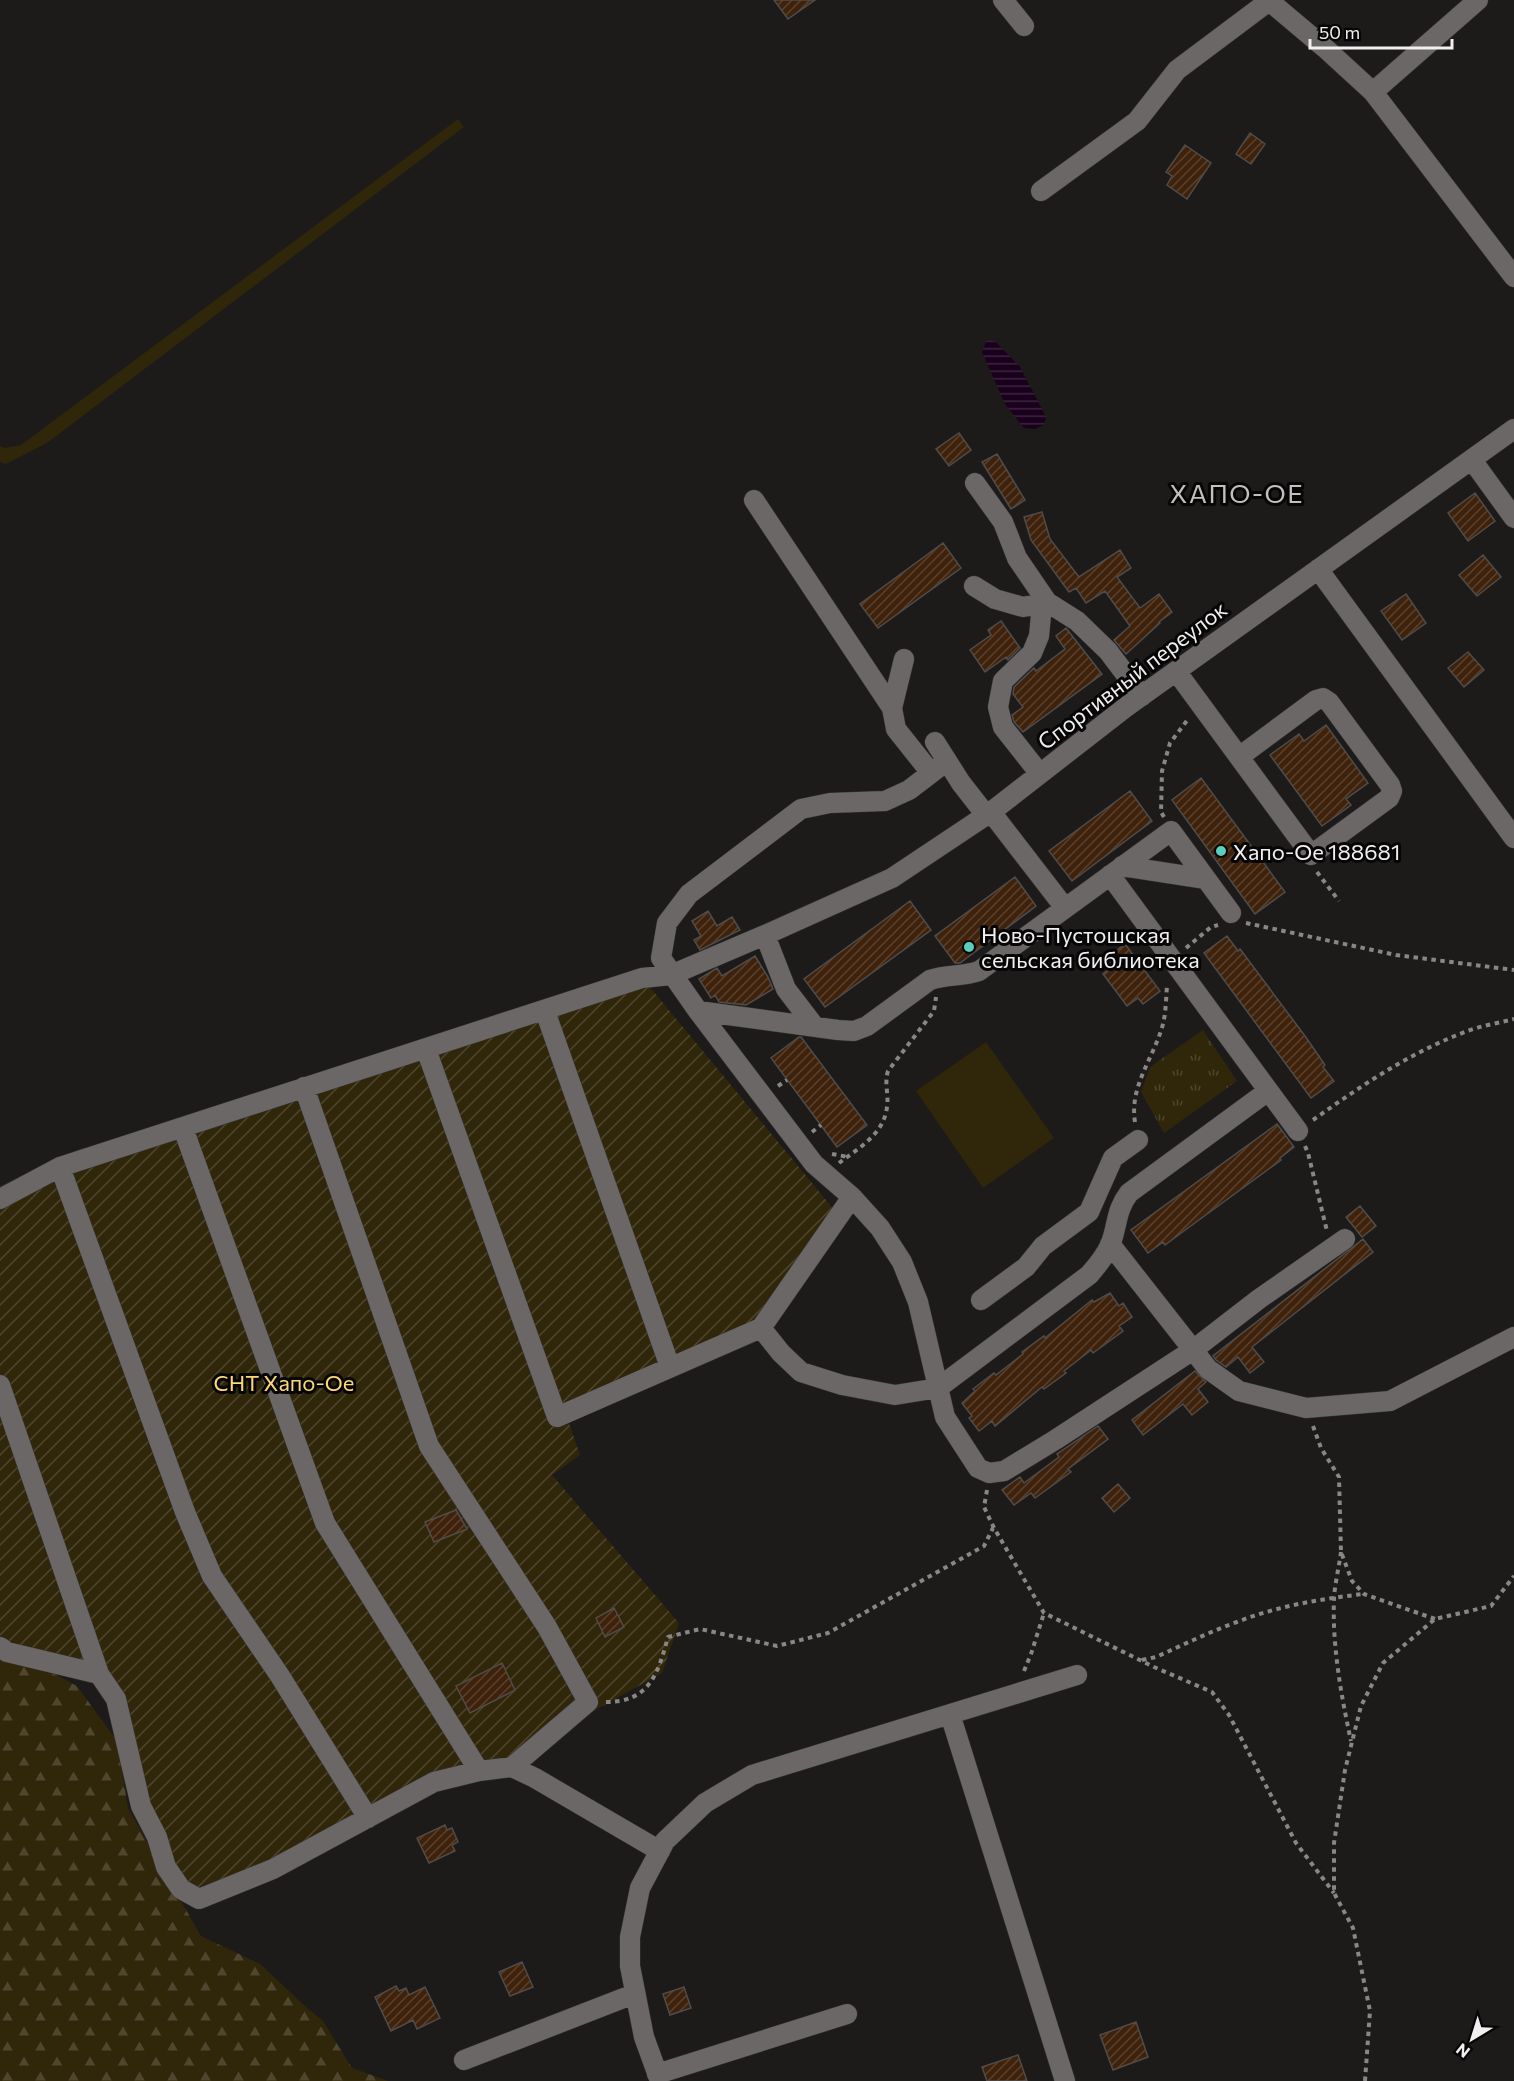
<svg xmlns="http://www.w3.org/2000/svg" width="1514" height="2081" viewBox="0 0 1514 2081" font-family="Commissioner,sans-serif">
  <style>
    .grass { fill: #30260a }
    .forest { fill: url(#forest-firs) }
    .park { fill: url(#park-tufts) }
    .garden { fill: url(#garden-furrows) }
    .water { fill: url(#water-rules) }
    .building { fill: url(#building-hatch); stroke: #4f4c4a; stroke-width: 1.5 }
    .lines { fill: none; stroke-linecap: round; stroke-linejoin: round }
    .minor-casing { stroke: #373534; stroke-width: 21 }
    .path { stroke: #898686; stroke-width: 4; stroke-dasharray: 4.5 4.5; stroke-linecap: butt }
    .minor { stroke: #6b6767; stroke-width: 20 }
    .poi-dot { fill: #5acebd; stroke: #070606; stroke-width: 2 }
    .labels { text-anchor: middle; dominant-baseline: central; stroke-width: 6; stroke-linejoin: round; paint-order: stroke }
    .street-label { font-size: 22px; fill: #f1efef; stroke: #070606 }
    .poi-label { font-size: 22px; fill: #f1efef; stroke: #070606; text-anchor: start }
    .park-label { font-size: 22px; fill: #fcd878; stroke: #070606 }
    .quarter-label { font-size: 26px; letter-spacing: 1.5px; fill: #c3bfbf; stroke: #070606 }
  </style>
  <defs>
    <pattern id="forest-firs" width="22" height="20" patternUnits="userSpaceOnUse" patternTransform="scale(1.5)"><rect width="22" height="20" fill="#30260a"/><path d="M5 1l3.5 6h-7zM16 11l3.5 6h-7z" fill="#4e462e"/></pattern>
    <pattern id="park-tufts" width="24" height="20" patternUnits="userSpaceOnUse" patternTransform="scale(1.5)"><rect width="24" height="20" fill="#30260a"/><path d="M3 7l-1-3M5 7V3M7 7l1-3M15 17l-1-3M17 17v-4M19 17l1-3" fill="none" stroke="#4e462e"/></pattern>
    <pattern id="garden-furrows" width="10" height="10" patternUnits="userSpaceOnUse" patternTransform="scale(1.5)"><rect width="10" height="10" fill="#30260a"/><path d="M-1 1l2-2M0 10L10 0M9 11l2-2" fill="none" stroke="#4e462e"/></pattern>
    <pattern id="water-rules" width="6" height="5" patternUnits="userSpaceOnUse" patternTransform="scale(1.5)"><rect width="6" height="5" fill="#1a001d"/><path d="M0 2.5h6" fill="none" stroke="#3c263e"/></pattern>
    <pattern id="building-hatch" width="6" height="6" patternUnits="userSpaceOnUse" patternTransform="scale(1.5)"><rect width="6" height="6" fill="#3e220b"/><path d="M-1 1l2-2M0 6l6-6M5 7l2-2" fill="none" stroke="#5a422f"/></pattern>
  </defs>
  <rect width="100%" height="100%" fill="#1d1a1a"/>
  <!-- grass -->
  <path class="grass" d="M458,119L464,127L47,443L6,464L0,462V446L5,448L21,445Z
    M986,1042L1054,1138L983,1188L916,1091Z"/>
  <!-- forest -->
  <path class="forest" d="M0,1645L77,1686L117,1741L128,1808L201,1936L260,1964L306,2007L323,2021L352,2068L388,2081H0Z"/>
  <!-- park -->
  <path class="park" d="M1203,1030L1237,1081L1164,1133L1141,1092L1150,1067Z"/>
  <!-- garden -->
  <path class="garden" d="M635,969L845,1223L758,1338L567,1417L580,1455L552,1475L679,1623L662,1673L509,1758L196,1892L174,1891L111,1705L92,1683L8,1660L0,1655V1186L78,1150L544,1004Z"/>
  <!-- water -->
  <path class="water" d="M987,340L995,341L1020,367L1046,417L1044,425L1035,429L1024,428L1005,404L982,352Z"/>
  <!-- building -->
  <path class="building" d="M774,0H815L788,19Z
    M1250,133L1265,144L1251,164L1236,154Z
    M1185,145L1211,163L1187,199L1167,185L1172,176L1166,172Z
    M959,433L971,450L949,466L936,449Z
    M997,454L1025,500L1011,509L982,462Z
    M1475,493L1495,521L1468,541L1448,513Z
    M1042,512L1050,539L1079,577L1120,550L1131,568L1117,577L1140,608L1159,594L1172,612L1159,622L1160,623L1126,654L1114,640L1130,626L1105,591L1086,603L1076,588L1069,592L1031,540L1024,517Z
    M943,543L961,568L878,628L860,604Z
    M1483,555L1501,577L1477,596L1459,575Z
    M1406,594L1426,623L1402,640L1381,611Z
    M1001,621L1020,648L1008,660L1006,657L985,672L970,650L991,635L988,630Z
    M1066,628L1102,674L1023,732L1014,722L1012,715L1023,707L1013,694L1014,687L1034,668L1036,671L1065,649L1056,636Z
    M1468,652L1484,670L1464,687L1448,668Z
    M1326,725L1368,783L1346,799L1351,805L1322,826L1270,755L1299,734L1304,741Z
    M1201,778L1285,892L1255,914L1172,800Z
    M1130,791L1152,821L1072,881L1049,851Z
    M1015,877L1036,906L960,963H955L935,936Z
    M910,901L931,930L825,1007L804,979Z
    M708,911L717,926L732,917L740,930L700,950L694,940L701,936L692,921Z
    M1227,936L1238,951L1240,949L1305,1036L1325,1065L1323,1067L1334,1081L1311,1098L1204,953Z
    M1125,944L1160,991L1143,1004L1138,998L1127,1006L1103,974L1113,966L1107,958Z
    M755,956L768,977L773,989L746,1005L719,1002L715,995L711,998L699,979L717,968L722,976Z
    M799,1037H801L867,1125L837,1147L771,1058Z
    M1277,1124L1294,1147L1280,1158L1281,1160L1188,1228L1165,1245L1163,1242L1148,1253L1131,1230Z
    M1360,1206L1376,1226L1362,1237L1346,1217Z
    M1363,1239L1373,1252L1252,1347L1264,1362L1250,1373L1238,1357L1226,1367L1216,1360L1213,1356Z
    M1110,1293L1119,1306L1123,1303L1132,1317L1119,1326L1123,1331L1093,1353L1091,1350L1064,1371L1066,1373L1044,1389L1042,1387L995,1426L992,1421L979,1431L969,1418L972,1416L962,1403L975,1391L973,1389L994,1373L996,1375L1023,1354L1022,1352L1044,1336L1045,1338L1092,1300L1094,1302Z
    M1195,1371L1206,1382L1198,1389L1208,1402L1192,1415L1183,1404L1143,1435L1132,1420Z
    M1098,1426L1108,1439L1068,1469L1071,1472L1035,1498L1031,1493L1014,1505L1002,1490L1020,1477L1024,1483L1059,1457L1057,1454Z
    M1118,1484L1130,1498L1114,1512L1102,1498Z
    M456,1510L467,1529L434,1542L425,1522Z
    M614,1608L624,1627L605,1637L596,1618Z
    M502,1663L515,1690L470,1713L456,1686Z
    M445,1825L447,1830L452,1828L458,1842L452,1845L455,1851L429,1863L417,1838Z
    M522,1962L533,1987L510,1996L499,1972Z
    M396,1986L399,1991L406,1988L409,1995L425,1987L440,2018L417,2029L413,2020L391,2031L375,1997Z
    M684,1987L691,2008L670,2015L663,1994Z
    M1136,2022L1148,2057L1113,2070L1100,2035Z
    M1018,2055L1027,2081H987L982,2067Z"/>
  <g class="lines">
    <defs>
      <path id="minor" d="M1003,0L1024,26
        M1268,0L1325,48L1373,92L1514,277
        M1373,92L1478,0
        M1041,191L1137,121L1177,70L1269,1
        M1472,460L1514,518
        M975,483L1003,522L1017,558L1047,602L1077,621L1108,651L1142,696
        M754,500L892,708
        M1318,569L1514,838
        M974,586L995,599L1023,607L1047,602
        M904,659L892,708L896,729L931,773
        M1176,671L1311,855L1389,798L1392,791L1390,785L1329,702L1323,698L1316,700L1239,757
        M935,742L961,783L986,815
        M947,761L909,790L885,801L830,803L801,809L689,894L667,923L661,958L698,1011L814,1164L852,1197L880,1228L902,1262L918,1302L945,1417L978,1468L989,1473L1004,1471L1055,1440L1193,1350L1259,1299L1345,1239
        M1040,774L1003,727L998,707L1003,681L1032,653L1039,636L1041,615L1047,602
        M991,812L1065,908
        M1122,866L1206,879
        M1110,875L1298,1131
        M765,935L786,989L815,1027
        M545,1011L670,1367
        M698,1011L838,1030L854,1031L867,1026L930,980C947,974 962,977 979,971L1171,831L1231,913
        M426,1049L557,1417L761,1328L852,1197
        M304,1087L429,1446L547,1627L588,1702L512,1767
        M183,1128L325,1523L479,1771
        M60,1167L185,1512L212,1576L280,1676L368,1818
        M0,1199L60,1167L642,978L671,975L765,935L892,878L991,812L1126,707L1514,429
        M1110,1244L1208,1369L1239,1391L1306,1408L1390,1401L1514,1337
        M981,1300L1026,1267L1043,1246L1089,1212L1113,1158L1138,1140
        M761,1328L781,1353L801,1372L842,1385L895,1395L938,1388L1089,1275C1097,1266 1106,1255 1111,1243C1118,1223 1116,1210 1129,1193L1268,1091
        M0,1385L99,1674
        M0,1647L7,1652L99,1674L116,1699L141,1806L157,1837L166,1867L181,1889L199,1899L273,1869L434,1782L479,1771L512,1767L535,1778L660,1851
        M950,1714L1065,2081
        M464,2060L634,1994
        M657,2074L847,2014
        M660,2081L644,2037L630,1966V1937L640,1888L665,1841L705,1803L752,1775L1077,1675"/>
    </defs>
    <!-- minor casing -->
    <use href="#minor" class="minor-casing"/>
    <!-- path -->
    <path class="path" d="M1164,817L1161,812L1162,771L1170,743L1189,718
      M1317,872L1339,901
      M1246,923L1396,955L1514,970
      M1186,948L1211,927L1218,925
      M778,1086L787,1080
      M1313,1120C1361,1086 1409,1053 1465,1032C1480,1026 1498,1023 1514,1019
      M1135,1122C1129,1086 1154,1058 1163,1024C1166,1012 1166,998 1167,986
      M812,1132L821,1125
      M1305,1146L1308,1153L1327,1231
      M832,1154L848,1157
      M839,1163C859,1148 884,1134 887,1107C889,1094 884,1084 888,1071L934,1011L936,997
      M1313,1426L1321,1448L1339,1477L1341,1552L1352,1581L1364,1594L1435,1619
      M987,1490L984,1507L994,1528L1044,1613L1154,1667L1212,1692L1229,1715L1296,1843L1334,1893
      M1341,1552C1339,1567 1335,1583 1334,1598C1332,1645 1341,1695 1351,1741
      M1142,1660L1156,1657C1183,1645 1209,1632 1237,1622C1277,1606 1321,1599 1363,1594
      M1024,1671L1031,1654L1044,1613
      M606,1702C650,1702 658,1673 668,1637L700,1629L777,1646L828,1633L984,1546L993,1528
      M1365,2081L1370,2011L1353,1928L1334,1893V1843L1345,1770L1361,1706L1383,1663L1435,1619L1491,1606L1514,1576"/>
    <!-- minor -->
    <use href="#minor" class="minor"/>
  </g>
  <!-- markers -->
  <g class="poi-dot">
    <circle cx="1221" cy="851" r="6"/>
    <circle cx="969" cy="947" r="6"/>
  </g>
  <g class="labels">
    <!-- street labels -->
    <g class="street-label">
      <text transform="translate(1132 675) rotate(-37)">Спортивный переулок</text>
    </g>
    <!-- poi labels -->
    <g class="poi-label">
      <text x="1233" y="851">Хапо-Ое 188681</text>
      <text x="981" y="934">Ново-Пустошская<tspan x="981" dy="25">сельская библиотека</tspan></text>
    </g>
    <!-- park labels -->
    <g class="park-label">
      <text x="284" y="1382">СНТ Хапо-Ое</text>
    </g>
    <!-- quarter labels -->
    <g class="quarter-label">
      <text x="1237" y="492">ХАПО-ОЕ</text>
    </g>
  </g>
  <!-- north arrow -->
  <g transform="translate(1472 2039) rotate(218)" stroke="#070606" stroke-width="4.5" paint-order="stroke">
  <path d="M0-4.5L10 22L0 15L-10 22Z" fill="#f1efef"/>
  <text y="-9" font-size="16" font-weight="bold" text-anchor="middle" fill="#f1efef">N</text>
  </g>
  <!-- scale -->
  <path d="M1310 39v9h142v-9" fill="none" stroke="#f1efef" stroke-width="3"/>
  <text x="1319" y="39" font-size="18" fill="#f1efef" stroke="#070606" stroke-width="4.5" paint-order="stroke">50 m</text>
</svg>
